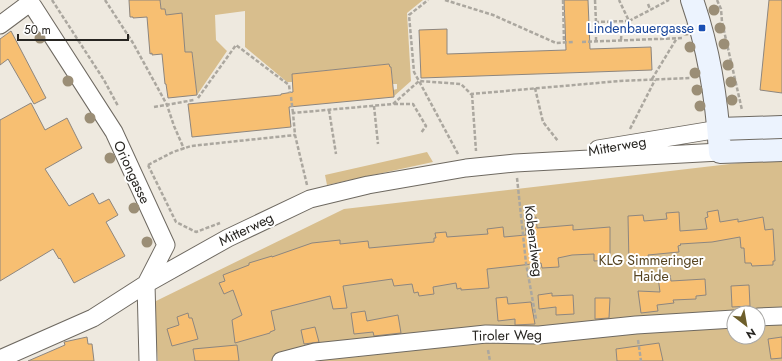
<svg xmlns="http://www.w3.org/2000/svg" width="782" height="361" viewBox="0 0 782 361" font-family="Jost,sans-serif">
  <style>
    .green { fill: #d8be8d; fill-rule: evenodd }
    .building { fill: #f7bf72; stroke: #8d867f }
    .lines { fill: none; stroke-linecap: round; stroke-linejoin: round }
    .street-casing { stroke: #6e6961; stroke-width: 19 }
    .secondary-casing { stroke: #6e6961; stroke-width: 24 }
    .path { stroke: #aba79f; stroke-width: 2.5; stroke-dasharray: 4 2; stroke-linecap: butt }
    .street { stroke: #fff; stroke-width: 17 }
    .secondary { stroke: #ecf3fe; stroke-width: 22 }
    .tree { fill: #9b8e76 }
    .transit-dot { fill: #1a4fb4; stroke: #fff; stroke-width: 1.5 }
    .labels { text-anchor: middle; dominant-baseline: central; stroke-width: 4; stroke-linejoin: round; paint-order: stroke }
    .transit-label { font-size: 14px; fill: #164399; stroke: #fff; text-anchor: end }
    .street-label { font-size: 14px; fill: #272521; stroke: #fff }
    .park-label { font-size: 14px; fill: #574420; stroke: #fff }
  </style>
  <rect width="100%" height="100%" fill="#eee9df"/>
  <!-- green -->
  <path class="green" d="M160,0H423L407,13L411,81L393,97V90L397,89V84H393L391,67H390L389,64L292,74V82H287L245,47V11L215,15L216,40L227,51L197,95L192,52H185L166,15L165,9H161Z
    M427,152L433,162L327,185L325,175Z
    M782,158V361H158L154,316L156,301L344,209ZM734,313H758V337H734Z"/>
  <!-- building -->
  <path class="building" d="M129,0H160L161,9H165L166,15L182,13L185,52H192L197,95L168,98L166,84H165L162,54L152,55V53L150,54L147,17L133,18V17H130Z
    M564,0H588L590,49L651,47L652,70L421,78L419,30L447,29V54L566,50Z
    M769,0H782V93L760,90Z
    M11,31L46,98L34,104L8,59L0,65V39Z
    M389,64L390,67H391L394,97L289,107L291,127L192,137L188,104L281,95V94L293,92L292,74Z
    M31,103L45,130L67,118L82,148L45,169L69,206L93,193L99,204L109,199L118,215L106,222L125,256L74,283L60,258L59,259L53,249L0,281V120Z
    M718,210L720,222L738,219V222L763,217L765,230L773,229L775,261H773V265L752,266L751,263H745L744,248H741L740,237L712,242L680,244L681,245L678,246L679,252L648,255L649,260L629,263L628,216L643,215L644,221L667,219L666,213L679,212L680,231L707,229L705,218L708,217L707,212Z
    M536,217L537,228L573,225V230L610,227V260L594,261V254L572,255L558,258L559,267L542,268L541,263L487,269L489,288L461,290V288L457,289L456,283L433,287L434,294L419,296L418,292L414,293L412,284L394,286L392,279L343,286L347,308L333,309L330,296L271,311L275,330L270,332V333L235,343L232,320L242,315L233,290L224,294L219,283L225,281L223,275L249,265V263L272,256V257L312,243L340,240V244L368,241L369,248L434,242V238H436L435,233L446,232L447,237L488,234L487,229L503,227L504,237L526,235L525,219Z
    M670,275L671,281L705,279L706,295L696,296V299L673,300L674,303L657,305L658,311L641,313L638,291L660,292L658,277Z
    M749,285L750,306L732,307L731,286Z
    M552,293V296L573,295L574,314L556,315V307L539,309L538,295Z
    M507,297L508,304L531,302L535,324L515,325V319L498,321L496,298Z
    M595,298H610L609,318L595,319Z
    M365,311L367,321L398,315L401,333L374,336L373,332L354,334L351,313Z
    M188,313L189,318H192L198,339L172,346L167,329L179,325L177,317Z
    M315,327L319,342L304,344L301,330Z
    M87,337L88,344H92L94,361H28L65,345L64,342Z
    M782,337V358L771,359L768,339Z
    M659,343L663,361H617L616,349Z
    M237,345L239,361H195L193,349Z"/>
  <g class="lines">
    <defs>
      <path id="street" d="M29,0L114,132L166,245L146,284L148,361
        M0,25L31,2
        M598,149L719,129
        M758,317L782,316
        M0,359L93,318L146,284L228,238L310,199L368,185L466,168L515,163L720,152
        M281,361L315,352L486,334L539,335L636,325L734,319"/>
      <path id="secondary" d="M692,0C709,49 717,100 720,152L782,150
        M719,129L782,127"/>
    </defs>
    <!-- street casing -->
    <use href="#street" class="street-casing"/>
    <!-- secondary casing -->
    <use href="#secondary" class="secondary-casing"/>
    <!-- path -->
    <path class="path" d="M52,0L104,80L118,106
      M105,0L133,43L167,105L174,126L184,149
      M445,0L493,15L556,43L573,42
      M563,0L564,42
      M595,0L596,22
      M717,0L721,9L722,22L742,110
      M648,4L650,9
      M629,21L669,0
      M621,40L622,21
      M596,41V22L629,21L619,0
      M582,42L682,38
      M652,79L677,38
      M535,88L543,122L558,141
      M472,94L476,151
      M291,97L293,113
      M198,98L236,45L289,85L290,93
      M394,104H413L426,126L421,133
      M374,106L378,144
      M154,107L194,100
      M329,110L336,154
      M630,129L655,80
      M458,154L419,81L461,84L471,94L620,81L690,78
      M148,165L176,222L196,232L220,223
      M148,165L173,152L191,146L295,135
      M517,178L526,263L536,319
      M307,185L295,135L293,113L393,104L419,81L414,72L409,15L428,0
      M638,340L641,361
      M488,350L490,361"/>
    <!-- street -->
    <use href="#street" class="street"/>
    <!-- secondary -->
    <use href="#secondary" class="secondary"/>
  </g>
  <!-- trees -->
  <g class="tree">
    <circle cx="714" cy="10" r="5.5"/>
    <circle cx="720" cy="28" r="5.5"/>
    <circle cx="686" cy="30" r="5.5"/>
    <circle cx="40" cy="38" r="5.5"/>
    <circle cx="724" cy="44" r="5.5"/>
    <circle cx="690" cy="47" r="5.5"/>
    <circle cx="728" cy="65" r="5.5"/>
    <circle cx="695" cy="73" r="5.5"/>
    <circle cx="68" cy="81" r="5.5"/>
    <circle cx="731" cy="82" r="5.5"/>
    <circle cx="697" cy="90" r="5.5"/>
    <circle cx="732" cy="100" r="5.5"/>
    <circle cx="700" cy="106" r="5.5"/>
    <circle cx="90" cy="118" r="5.5"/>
    <circle cx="110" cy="158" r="5.5"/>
    <circle cx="134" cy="208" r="5.5"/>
    <circle cx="147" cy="242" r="5.5"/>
  </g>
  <!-- markers -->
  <rect class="transit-dot" x="698" y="24" width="8" height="8" rx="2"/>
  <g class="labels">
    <!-- transit labels -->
    <g class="transit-label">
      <text x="694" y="28">Lindenbauergasse</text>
    </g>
    <!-- street labels -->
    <g class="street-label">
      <text transform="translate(617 146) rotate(-10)">Mitterweg</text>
      <text transform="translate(132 172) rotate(65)">Oriongasse</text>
      <text transform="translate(246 229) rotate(-26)">Mitterweg</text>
      <text transform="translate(534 241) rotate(83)">Kobenzlweg</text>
      <text transform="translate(507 335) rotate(-1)">Tiroler Weg</text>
    </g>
    <!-- park labels -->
    <g class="park-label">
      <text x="651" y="260">KLG Simmeringer<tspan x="651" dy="16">Haide</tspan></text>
    </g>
  </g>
  <!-- north arrow -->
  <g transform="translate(746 325) rotate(149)"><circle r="19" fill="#ffffff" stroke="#a9a8a6"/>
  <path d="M0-3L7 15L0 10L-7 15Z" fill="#6d5e2b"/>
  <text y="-6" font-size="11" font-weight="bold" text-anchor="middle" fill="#272521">N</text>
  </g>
  <!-- scale -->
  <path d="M18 34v6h110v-6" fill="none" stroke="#272521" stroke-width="2"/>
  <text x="24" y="34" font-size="12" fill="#272521" stroke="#ffffff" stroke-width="3" paint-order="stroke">50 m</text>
</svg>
